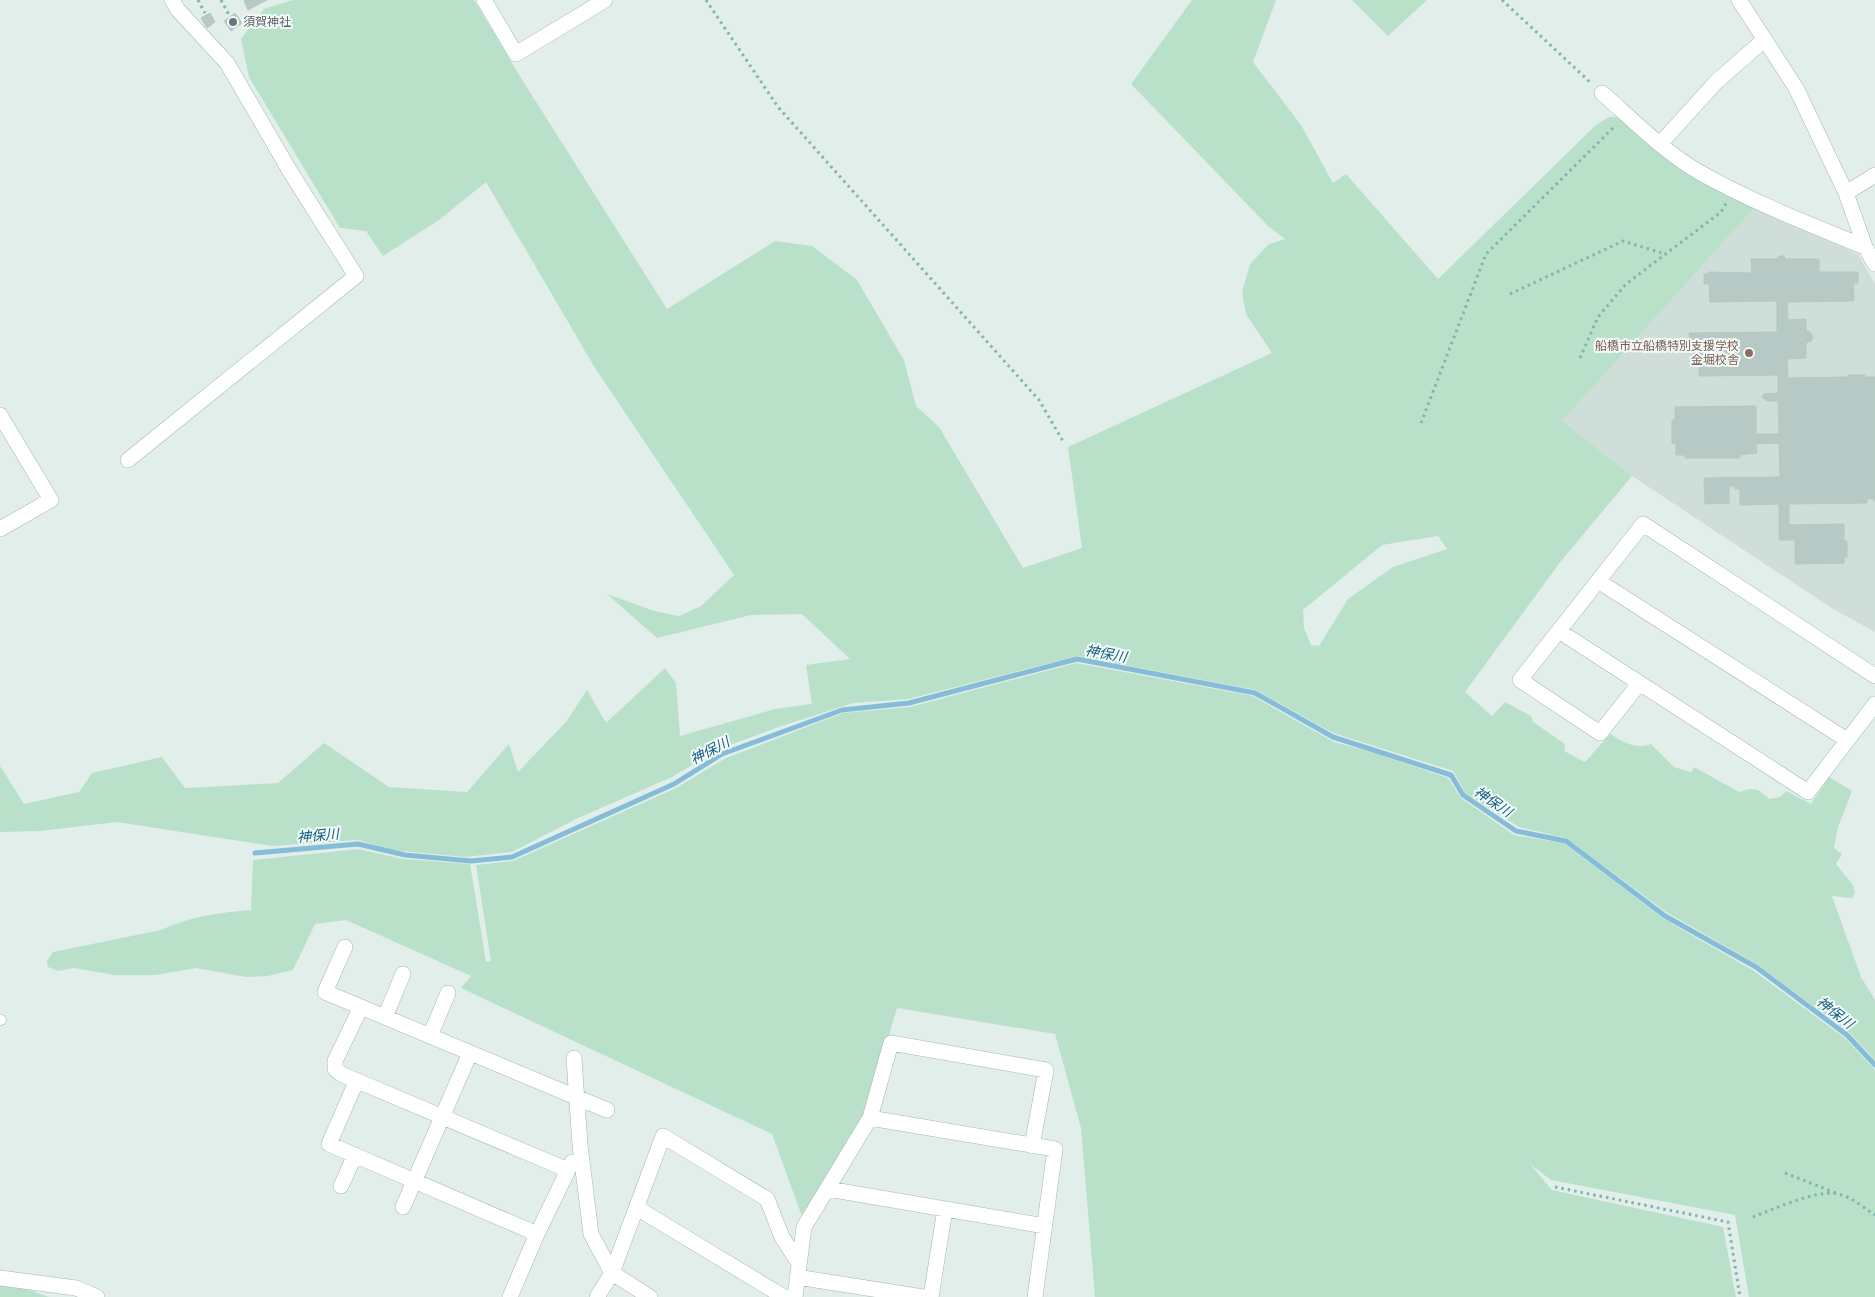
<svg xmlns="http://www.w3.org/2000/svg" width="1875" height="1297" viewBox="0 0 1875 1297" font-family="Rubik,'Noto Sans JP',sans-serif">
  <style>
    .built { fill: #d0deda }
    .green { fill: #b9e1ca; fill-rule: evenodd }
    .lines { fill: none; stroke-linecap: round; stroke-linejoin: round }
    .stream { stroke: #85bdd8; stroke-width: 5 }
    .building { fill: #b7c9c4; stroke: #b4c8c3 }
    .lane-casing { stroke: #a4b7b3; stroke-width: 11 }
    .street-casing { stroke: #a4b7b3; stroke-width: 16 }
    .path { stroke: #7fb5ad; stroke-width: 3; stroke-dasharray: 2.5 4; stroke-linecap: butt }
    .lane { stroke: #fff; stroke-width: 10 }
    .street { stroke: #fff; stroke-width: 15 }
    .worship-dot { fill: #6b7280; stroke: #f3faf7; stroke-width: 2 }
    .education-dot { fill: #8d6e63; stroke: #f3faf7; stroke-width: 2 }
    .labels { text-anchor: middle; dominant-baseline: central; stroke-width: 4; stroke-linejoin: round; paint-order: stroke }
    .worship-label { font-size: 12px; fill: #5b616d; stroke: #f3faf7; text-anchor: start }
    .education-label { font-size: 12px; fill: #785e54; stroke: #f3faf7; text-anchor: end }
    .water-label { font-size: 14px; font-style: italic; fill: #145e83; stroke: #f3faf7 }
  </style>
  <rect width="100%" height="100%" fill="#e2eeea"/>
  <!-- built -->
  <path class="built" d="M1755,207L1858,254L1875,284V632L1833,609L1632,476L1561,421Z"/>
  <!-- green -->
  <path class="green" d="M293,0H474L521,78L667,309L775,241L812,246L857,280L904,360L916,406L939,427L1023,568L1082,548L1068,447L1272,353L1246,314L1242,292L1250,264L1269,244L1285,239L1269,227L1131,84L1192,0H1276L1253,62L1301,125L1333,183L1346,174L1438,279L1596,125L1609,117H1617L1654,147L1755,207L1562,421L1632,476L1561,561L1465,692L1492,716L1505,702L1531,716L1533,722L1565,744L1564,751L1585,762L1610,734C1624,742 1635,750 1651,744L1674,767L1691,772L1694,767L1739,792C1753,787 1758,788 1769,799L1780,797L1786,791L1811,804L1829,777L1852,791L1838,827L1834,848L1842,854L1836,864L1853,885L1855,893L1852,898L1832,896L1861,977L1875,1000V1060L1849,1032L1755,963L1666,912L1566,838L1519,827L1466,794L1453,771L1333,733L1256,690L1078,656L908,699L853,703L776,728L719,749L672,777L576,819L512,852L465,857L391,850L358,840L272,846L117,822L40,831L0,832V766L24,804L79,792L92,773L162,757L185,788L278,783L324,743L389,787L467,792L509,744L518,772L566,722L587,690L606,723L665,668L676,683L680,736L775,709L812,704L806,665L850,659L802,614L751,615L657,638L607,594L654,611L679,616L701,606L734,575L595,368L486,182L439,220L383,256L366,231L340,228L249,77L241,39L264,9ZM1438,536L1447,549L1393,567L1348,599L1319,646L1311,645L1304,628L1303,610L1382,545Z
    M1352,0H1427L1388,36Z
    M1076,663L1253,696L1334,742L1372,752L1448,778L1461,798L1514,835L1564,843L1664,919L1754,971L1846,1039L1875,1070V1297H1749L1735,1215L1551,1180L1530,1164L1552,1190L1723,1227L1736,1297H1095L1081,1128L1055,1034L897,1008L863,1124L803,1219L772,1134L461,988L471,976L346,920L315,924L293,970L268,976L246,977L196,968L156,975H114L74,968L58,971L48,967L47,961L53,952L161,930C188,917 221,912 251,910L253,860L358,849L403,859L470,864L486,962L491,961L476,865L513,861L676,788L726,758L843,713L910,707Z
    M0,1280H1L49,1297H0Z"/>
  <g class="lines">
    <!-- stream -->
    <path class="stream" d="M255,853L358,844L405,855L471,861L512,857L674,784L722,754L842,710L909,703L1077,659L1255,693L1333,737L1451,775L1463,795L1516,831L1566,841L1665,916L1756,967L1847,1035L1875,1065"/>
  </g>
  <!-- building -->
  <path class="building" d="M246,0H267L248,10L244,1Z
    M210,13L215,22L207,28L201,18Z
    M235,13L242,23L231,31L224,21Z
    M1779,256H1784L1785,259H1819V272H1858V283H1853L1854,301L1787,302L1788,320L1806,319V331L1810,332L1813,337L1811,341L1806,343V358L1787,359L1788,378L1848,377V375H1865V377H1875V502L1874,499H1867V503L1789,504V525L1844,524V541H1847V557H1844V563L1795,564V540H1779V504L1740,505V489H1735V486H1729V503L1705,504L1704,478L1780,477L1779,443L1756,444L1757,453L1740,455V458H1685V455H1676V443H1672V420H1675V407L1756,406V434H1779L1778,401H1767L1762,397L1764,394L1778,393V375L1699,376V349H1690L1689,333L1777,332V301L1710,302L1709,284H1704V274H1709V272L1752,273L1751,259H1777Z"/>
  <g class="lines">
    <defs>
      <path id="lane" d="M0,1020H1"/>
      <path id="street" d="M484,0L516,54L605,0
        M1739,0L1796,88L1846,193L1865,247L1875,264
        M1602,93C1633,120 1663,151 1699,172C1752,202 1809,224 1865,247
        M1660,144L1716,82L1764,40
        M1846,193L1875,175
        M0,415L51,500L0,529
        M128,460L356,276L291,173L227,63L178,10L172,0
        M1598,581L1847,740
        M1559,631L1808,792L1875,704
        M1639,684L1600,733L1520,680L1643,524L1875,676
        M345,947L325,992L607,1110
        M361,1007L335,1061V1069L341,1074L568,1170
        M385,1017L403,974
        M430,1036L448,993
        M574,1058L580,1145L591,1234L612,1273L650,1297
        M356,1082L329,1144L537,1234
        M870,1118L1055,1149L1035,1297
        M341,1186L355,1155
        M828,1189L1045,1226
        M403,1207L470,1053
        M637,1208L784,1297
        M797,1277L923,1297
        M0,1278L76,1288L97,1297
        M510,1297L537,1234L572,1162
        M597,1297L612,1273L663,1136L767,1199L782,1237L798,1262
        M795,1297L804,1227L870,1118L891,1043L1046,1070L1032,1146
        M931,1297L945,1209"/>
    </defs>
    <!-- lane casing -->
    <use href="#lane" class="lane-casing"/>
    <!-- street casing -->
    <use href="#street" class="street-casing"/>
    <!-- path -->
    <path class="path" d="M198,0L205,13
      M221,0L229,15
      M706,0L778,107L1039,400L1064,443
      M1502,0L1591,83
      M1510,294L1623,241L1665,254
      M1580,358L1598,317L1626,284L1721,212L1727,202
      M1421,423L1486,254L1616,125
      M1785,1173L1836,1193
      M1555,1187L1728,1222L1740,1297
      M1753,1217C1774,1209 1817,1189 1838,1194C1852,1197 1864,1208 1875,1215"/>
    <!-- lane -->
    <use href="#lane" class="lane"/>
    <!-- street -->
    <use href="#street" class="street"/>
  </g>
  <!-- markers -->
  <circle class="worship-dot" cx="233" cy="22" r="5"/>
  <circle class="education-dot" cx="1749" cy="353" r="5"/>
  <g class="labels">
    <!-- worship labels -->
    <g class="worship-label">
      <text x="243" y="22">須賀神社</text>
    </g>
    <!-- education labels -->
    <g class="education-label">
      <text x="1739" y="346">船橋市立船橋特別支援学校<tspan x="1739" dy="14">金堀校舎</tspan></text>
    </g>
    <!-- water labels -->
    <g class="water-label">
      <text transform="translate(1106 654) rotate(10)">神保川</text>
      <text transform="translate(710 751) rotate(-28)">神保川</text>
      <text transform="translate(1493 802) rotate(34)">神保川</text>
      <text transform="translate(318 836) rotate(-5)">神保川</text>
      <text transform="translate(1835 1013) rotate(38)">神保川</text>
    </g>
  </g>
</svg>
